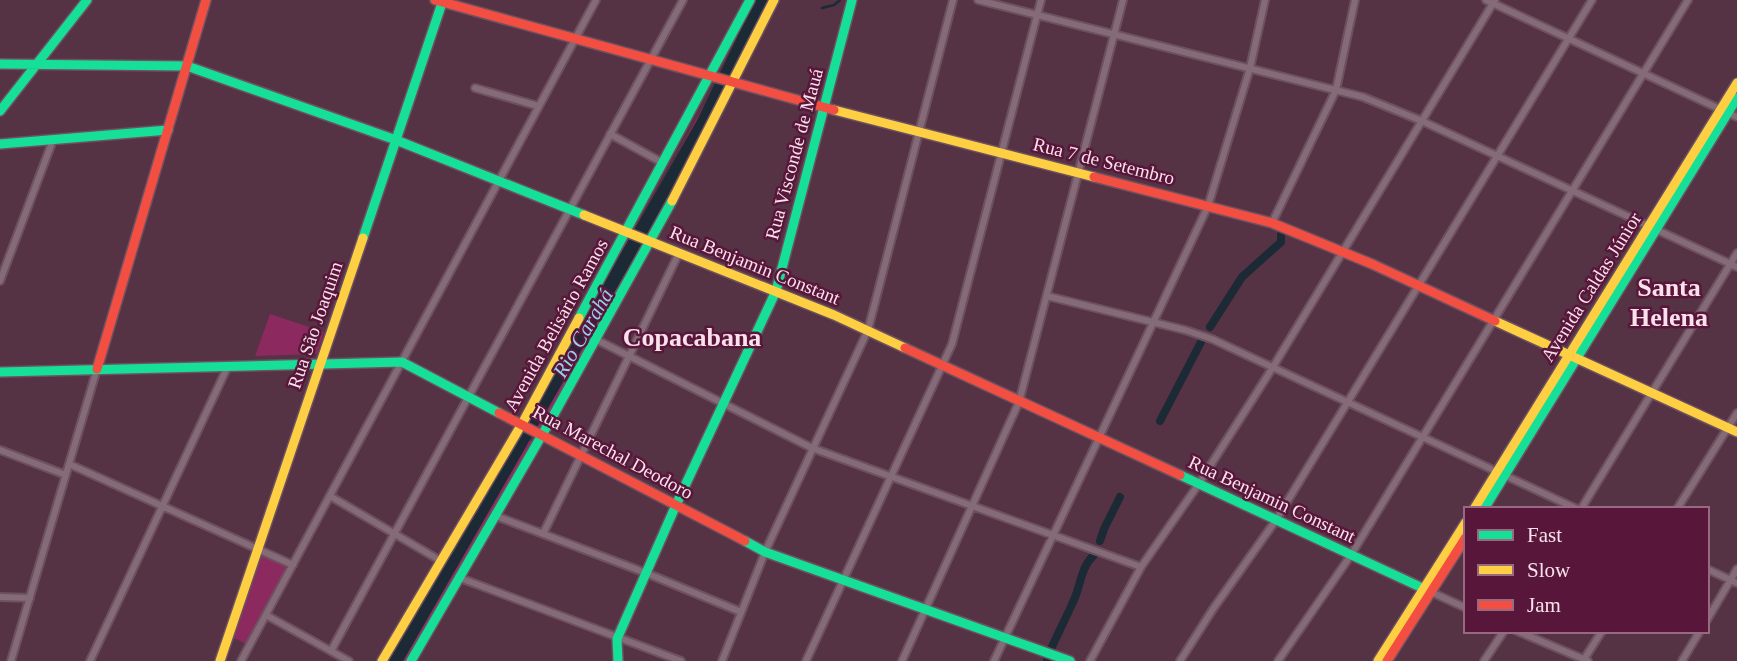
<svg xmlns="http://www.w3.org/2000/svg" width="1737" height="661" viewBox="0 0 1737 661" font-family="'Times New Roman',serif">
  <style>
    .green { fill: #8c2a5f }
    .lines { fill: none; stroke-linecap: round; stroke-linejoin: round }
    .stream { stroke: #1b2a35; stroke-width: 2.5 }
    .canal { stroke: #1b2a35; stroke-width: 8 }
    .river { stroke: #1b2a35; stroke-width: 14 }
    .street-casing { stroke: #6d5160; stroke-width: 10 }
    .fast-casing { stroke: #6d5160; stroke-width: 12 }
    .slow-casing { stroke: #6d5160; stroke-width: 12 }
    .jam-casing { stroke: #6d5160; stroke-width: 12 }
    .street { stroke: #856a77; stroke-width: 6 }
    .fast { stroke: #16e098; stroke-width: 9 }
    .slow { stroke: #ffcf43; stroke-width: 9 }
    .jam { stroke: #f24e42; stroke-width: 9 }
    .labels { text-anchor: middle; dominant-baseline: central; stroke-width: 5; stroke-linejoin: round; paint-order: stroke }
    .street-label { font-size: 19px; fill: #fae1eb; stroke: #58173a }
    .water-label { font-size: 21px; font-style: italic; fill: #95d2f2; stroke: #58173a }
    .district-label { font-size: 26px; font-weight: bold; fill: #fae1eb; stroke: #58173a }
  </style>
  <rect width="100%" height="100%" fill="#553244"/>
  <!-- green -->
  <path class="green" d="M756,0H770L732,78L720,73Z
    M714,87L723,89V92L648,233L646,235L636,230Z
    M630,239L643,245L540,434L527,427L627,240Z
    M270,314L324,332L317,354L255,356Z
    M521,436L533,442L407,661H388Z
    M258,549L293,565L249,645L229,636Z"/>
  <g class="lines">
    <!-- stream -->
    <path class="stream" d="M822,8L834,5L840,0"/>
    <!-- canal -->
    <path class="canal" d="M1210,327L1242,277L1281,242V235
      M1160,421L1201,342
      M1100,541L1104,529L1120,497
      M1051,649C1058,633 1066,618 1073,602C1081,586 1080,568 1094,555
      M1047,661V660"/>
    <!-- river -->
    <path class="river" d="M395,661L703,124L763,0"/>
    <defs>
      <path id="street" d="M978,0L1363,97L1422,121L1737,267
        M1486,0L1737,117
        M475,88L538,106
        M610,134L663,163
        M1272,223L1336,90L1355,0
        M0,281L53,140
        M1047,296L1185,330L1212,339L1577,509
        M595,339L812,448L1141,567
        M0,450L66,475
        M69,464L293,565
        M330,496L441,561
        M1581,509L1737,253
        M1677,509L1737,413
        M496,516L646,573L741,612
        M543,534L679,253
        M1707,569L1737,583
        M460,578L681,661
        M1431,592L1466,608
        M0,597L30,598
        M266,615L349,661
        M1707,620L1737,569
        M1517,631L1588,661
        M331,651L683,0
        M11,661L97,369
        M90,661L228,366
        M241,661L596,0
        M722,661L765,552L868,330L953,0
        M806,661L952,344L1041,0
        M902,661L1019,402L1123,0
        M994,661L1208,206L1250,68L1265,0
        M1090,661L1141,567L1198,485L1273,367L1495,0
        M1180,661L1213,609L1276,520L1592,0
        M1278,661L1351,555L1688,0
        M1484,661L1504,631
        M1583,661L1602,631
        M1682,661L1700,631"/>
      <path id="fast" d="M0,64L187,66L396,140L584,215
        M0,111L87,0
        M0,144L168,130
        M363,238L443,0
        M579,318L750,0
        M0,372L402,362L499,413
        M1180,475L1431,592
        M1484,509L1737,98
        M745,541L765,552L1070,661
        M411,661L553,416L672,201
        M618,661L617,639L676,505L776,291L852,0"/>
      <path id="slow" d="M834,110L1094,177
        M672,201L774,0
        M584,215L834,315L905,348
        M1495,321L1737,432
        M1474,509L1737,83
        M220,661L363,238
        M382,661L523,422L579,318
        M1378,661L1466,522"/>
      <path id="jam" d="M435,0L834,110
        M1094,177L1272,223L1372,264L1495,321
        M905,348L1180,475
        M97,369L206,0
        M499,413L745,541
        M1387,661L1466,537"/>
    </defs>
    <!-- street casing -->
    <use href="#street" class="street-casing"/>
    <!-- fast casing -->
    <use href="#fast" class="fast-casing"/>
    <!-- slow casing -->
    <use href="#slow" class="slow-casing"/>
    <!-- jam casing -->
    <use href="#jam" class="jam-casing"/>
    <!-- street -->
    <use href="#street" class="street"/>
    <!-- fast -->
    <use href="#fast" class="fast"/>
    <!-- slow -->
    <use href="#slow" class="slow"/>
    <!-- jam -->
    <use href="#jam" class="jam"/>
  </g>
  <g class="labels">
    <!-- street labels -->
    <g class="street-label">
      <text transform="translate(794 154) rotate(-75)">Rua Visconde de Mauá</text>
      <text transform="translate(1104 161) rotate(14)">Rua 7 de Setembro</text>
      <text transform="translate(755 265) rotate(22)">Rua Benjamin Constant</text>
      <text transform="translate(1591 287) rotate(-58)">Avenida Caldas Júnior</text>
      <text transform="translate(315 325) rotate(-71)">Rua São Joaquim</text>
      <text transform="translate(556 325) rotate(-61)">Avenida Belisário Ramos</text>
      <text transform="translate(613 452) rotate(28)">Rua Marechal Deodoro</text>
      <text transform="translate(1272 499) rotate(25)">Rua Benjamin Constant</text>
    </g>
    <!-- water labels -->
    <g class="water-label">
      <text transform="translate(583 333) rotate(-60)">Rio Carahá</text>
    </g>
    <!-- district labels -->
    <g class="district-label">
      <text x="1669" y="287">Santa<tspan x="1669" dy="30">Helena</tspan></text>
      <text x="692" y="337">Copacabana</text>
    </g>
  </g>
  <!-- legend -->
  <rect x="1464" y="507" width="245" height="126" fill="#58173a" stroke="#996881" stroke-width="2"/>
  <rect x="1478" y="530" width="35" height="10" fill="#16e098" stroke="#996881" stroke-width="2"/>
  <text x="1527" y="542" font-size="21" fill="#fae1eb">Fast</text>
  <rect x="1478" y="565" width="35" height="10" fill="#ffcf43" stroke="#996881" stroke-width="2"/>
  <text x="1527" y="577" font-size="21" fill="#fae1eb">Slow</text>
  <rect x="1478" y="600" width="35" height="10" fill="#f24e42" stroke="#996881" stroke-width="2"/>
  <text x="1527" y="612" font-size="21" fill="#fae1eb">Jam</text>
</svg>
